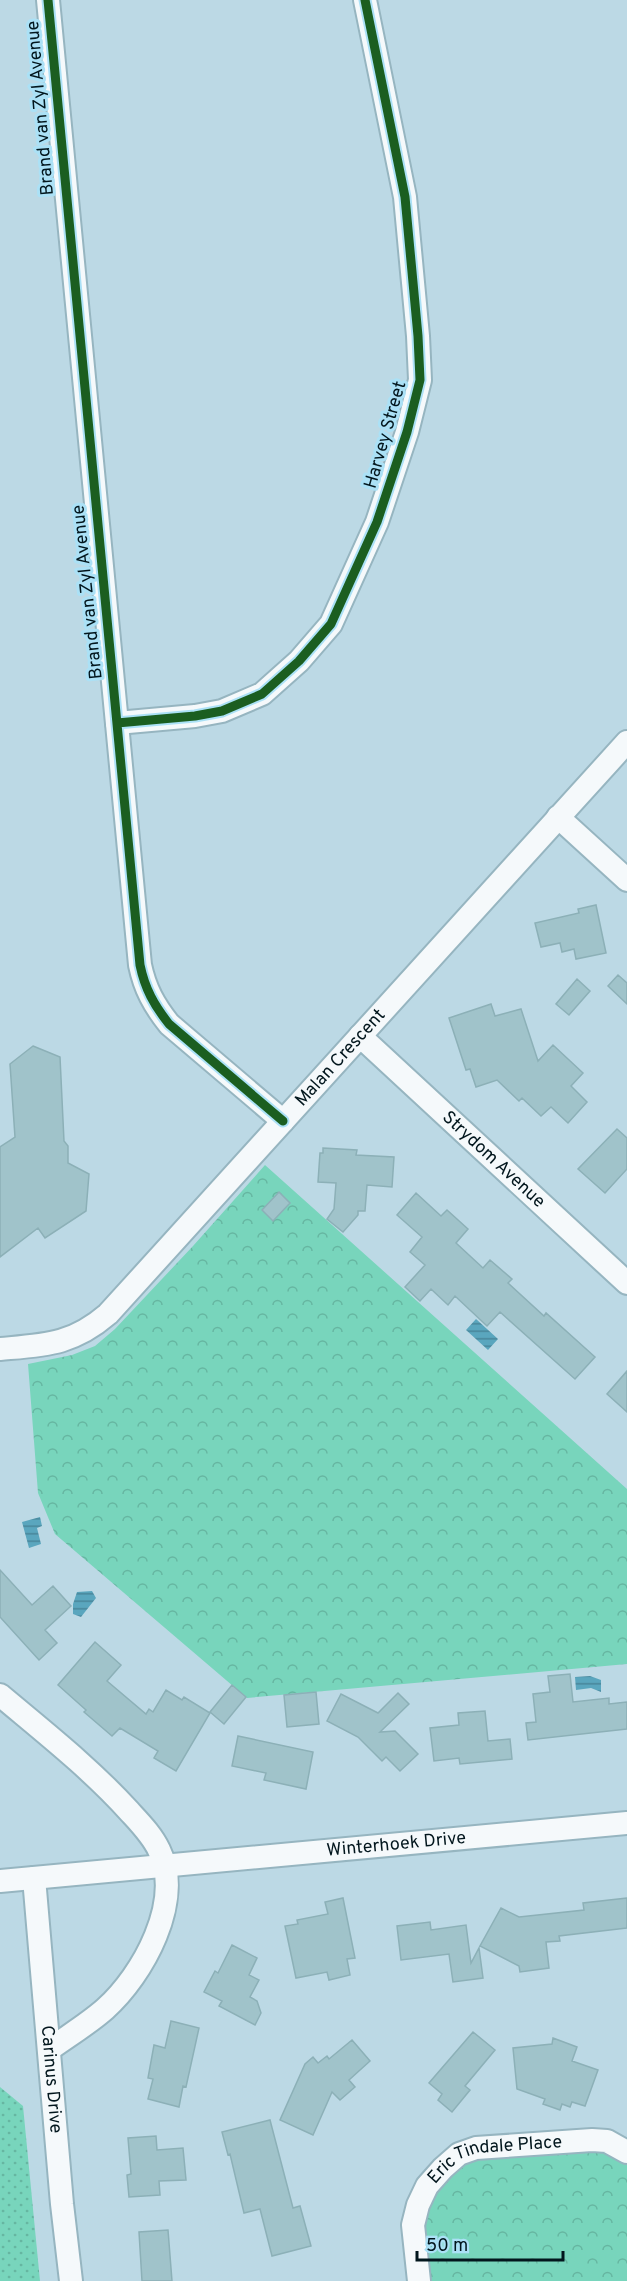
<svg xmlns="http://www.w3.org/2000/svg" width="627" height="2281" viewBox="0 0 627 2281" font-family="Overpass,sans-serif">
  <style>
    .grass { fill: url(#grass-dots) }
    .forest { fill: url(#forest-crowns) }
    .water { fill: url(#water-rules) }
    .building { fill: #a0c3ca; stroke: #8cb0b7; stroke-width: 1.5 }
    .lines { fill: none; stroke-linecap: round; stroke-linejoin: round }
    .minor-casing { stroke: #96b5c0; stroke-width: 26 }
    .minor { stroke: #f5f9fb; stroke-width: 22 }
    .cycleway-casing { stroke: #abe1f6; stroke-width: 13 }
    .cycleway { stroke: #1b5e20; stroke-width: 9 }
    .labels { text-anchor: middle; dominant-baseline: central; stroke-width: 6; stroke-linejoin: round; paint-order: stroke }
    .street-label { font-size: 18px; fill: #02161d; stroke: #abe1f6 }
  </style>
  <defs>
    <pattern id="grass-dots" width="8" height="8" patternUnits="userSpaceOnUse" patternTransform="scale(1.5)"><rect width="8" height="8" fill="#78d5bc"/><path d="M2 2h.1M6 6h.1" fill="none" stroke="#66b6a1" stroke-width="1.8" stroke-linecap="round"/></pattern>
    <pattern id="forest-crowns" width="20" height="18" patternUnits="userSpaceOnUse" patternTransform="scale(1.5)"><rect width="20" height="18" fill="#78d5bc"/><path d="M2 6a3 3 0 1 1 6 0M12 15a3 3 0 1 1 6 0" fill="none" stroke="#66b6a1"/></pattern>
    <pattern id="water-rules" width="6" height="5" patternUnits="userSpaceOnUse" patternTransform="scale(1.5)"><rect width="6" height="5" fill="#5aa6be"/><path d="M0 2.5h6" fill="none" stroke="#48869a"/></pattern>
  </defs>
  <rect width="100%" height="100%" fill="#bcd9e5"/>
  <!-- grass -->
  <path class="grass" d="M0,2087L23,2106L40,2281H0Z"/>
  <!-- forest -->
  <path class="forest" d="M265,1165L627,1489V1664L247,1698L55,1534L38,1493L28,1364L72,1355L95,1346L115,1329L193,1246Z
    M607,2141L627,2162V2281H423L417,2201L459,2154Z"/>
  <!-- water -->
  <path class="water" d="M476,1319L498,1339L488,1350L466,1330Z
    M40,1517L42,1526L37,1528L41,1544L29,1548L22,1522Z
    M92,1591L96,1598L81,1617L73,1614V1604L77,1592Z
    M590,1676L601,1680V1692L591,1688L576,1690L575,1677Z"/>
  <!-- building -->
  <path class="building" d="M596,905L606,953L576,959L574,949L562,952L560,943L541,947L535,923L579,913L578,909Z
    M618,975L627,983V1004L608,986Z
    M577,979L590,991L569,1015L556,1004Z
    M491,1004L495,1016L521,1009L538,1061L553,1045L583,1073L571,1086L587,1102L568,1123L551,1107L541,1116L522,1098L519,1101L497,1080L476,1087L470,1069L466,1070L449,1018Z
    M33,1046L60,1057L64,1141L68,1146V1163L89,1174L86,1211L45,1238L38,1228L0,1257V1147L15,1137L10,1064Z
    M617,1129L627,1138V1169L605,1193L578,1169Z
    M323,1148L357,1150L356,1155L394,1157L392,1187L367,1185L365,1211H358V1215L343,1232L327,1219L334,1209L336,1183L318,1182L320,1153H323Z
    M279,1192L290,1203L273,1221L262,1210Z
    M416,1193L441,1216L447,1210L468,1229L456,1243L483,1268L490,1260L512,1279L508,1283L544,1316L546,1313L595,1357L575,1379L500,1312L487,1326L455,1296L448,1305L431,1289L420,1301L405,1287L425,1265L410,1252L422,1237L397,1215Z
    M627,1371V1412L607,1394Z
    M0,1570L32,1605L53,1586L71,1606L45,1630L57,1643L39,1660L0,1617Z
    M95,1642L121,1665L107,1681L146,1714L149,1709L153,1712L166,1690L182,1700L184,1697L210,1713L176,1771L154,1758L158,1751L120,1728L112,1736L84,1712L86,1710L58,1685Z
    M570,1674L573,1702L609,1698V1704L627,1702V1729L528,1740L526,1723L536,1722L533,1694L550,1692L548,1676Z
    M232,1685L246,1697L224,1724L210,1712Z
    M316,1692L319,1724L287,1727L284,1695Z
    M398,1693L409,1704L380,1732L395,1731L418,1754L400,1771L386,1757L382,1761L358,1737L327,1721L341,1694L378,1713Z
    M485,1711L488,1741L510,1739L512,1759L460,1764L459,1758L434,1761L430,1728L459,1725L458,1713Z
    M238,1736L313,1752L306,1789L264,1780L266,1773L232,1766Z
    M343,1898L355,1958L347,1959L350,1975L329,1980L327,1972L296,1978L285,1926L298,1924L297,1920L328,1914L325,1902Z
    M627,1898V1928L559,1936L560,1941L546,1942L549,1968L520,1972L519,1966L480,1946L501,1908L519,1917L584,1910L583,1903Z
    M430,1922L431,1930L466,1925L471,1963L479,1948L483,1978L453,1982L449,1954L401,1960L397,1926Z
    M232,1945L257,1958L249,1975L259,1980L250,1997L257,2001L261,2013L255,2025L219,2006L222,2001L204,1992L215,1971L218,1973Z
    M171,2021L199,2028L186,2087L183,2086L179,2107L148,2099L153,2079L148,2078L154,2045L165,2048Z
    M473,2032L495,2050L465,2086L470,2090L452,2112L438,2100L442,2094L429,2083Z
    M553,2038L577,2047L572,2061L598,2070L585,2106L572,2102L570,2107L562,2104L560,2110L543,2104L545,2099L517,2089L513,2048L552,2044Z
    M352,2040L370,2061L349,2080L355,2087L340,2100L332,2092L313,2135L280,2120L305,2064L313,2057L318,2063L327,2056L329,2059Z
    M270,2120L293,2208L300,2206L311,2246L272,2256L260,2209L244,2213L230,2154L228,2155L222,2132Z
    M156,2136L157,2150L183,2148L186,2180L159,2181L160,2195L129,2197L127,2175L131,2174L128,2138Z
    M168,2230L172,2281H142L139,2232Z"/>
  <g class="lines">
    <defs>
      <g id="minor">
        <path d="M48,0L140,965C145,989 154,1005 169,1024L283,1121"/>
        <path d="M117,723L195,716L222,711L262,694L299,661L331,624L377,522L407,432L420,380L418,336L405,197L365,0"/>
        <path d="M558,817L627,880"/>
        <path id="s1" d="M360,1036L627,1283"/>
        <path id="s2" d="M0,1349C45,1345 72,1345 108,1314L627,742"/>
        <path d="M0,1695C44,1732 90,1768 129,1811C140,1823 152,1835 159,1850C184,1901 143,1975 105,2009C88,2024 68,2036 50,2049"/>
        <path id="s3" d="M34,1878L62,2204L71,2281"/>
        <path id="s4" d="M0,1881L627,1823"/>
        <path id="s5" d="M419,2281L413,2225L418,2205L427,2186L443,2168L459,2154L476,2148L592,2140L607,2141L627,2152"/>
      </g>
    </defs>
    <!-- minor casing -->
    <use href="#minor" class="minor-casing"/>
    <!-- minor -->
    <use href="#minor" class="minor"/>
    <defs>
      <path id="cycleway" d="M48,0L140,965C145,989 154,1005 169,1024L283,1121
        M117,723L195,716L222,711L262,694L299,661L331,624L377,522L407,432L420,380L418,336L405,197L365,0"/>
    </defs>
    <!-- cycleway casing -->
    <use href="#cycleway" class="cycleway-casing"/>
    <!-- cycleway -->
    <use href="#cycleway" class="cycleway"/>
  </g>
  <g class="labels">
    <!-- street labels -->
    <g class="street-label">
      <text transform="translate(41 108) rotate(-95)">Brand van Zyl Avenue</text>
      <text transform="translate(386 435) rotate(-74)">Harvey Street</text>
      <text transform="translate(88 592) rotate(-96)">Brand van Zyl Avenue</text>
      <text stroke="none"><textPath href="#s2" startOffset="462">Malan Crescent</textPath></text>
      <text stroke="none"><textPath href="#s1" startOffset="182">Strydom Avenue</textPath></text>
      <text stroke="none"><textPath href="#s4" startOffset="398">Winterhoek Drive</textPath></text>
      <text stroke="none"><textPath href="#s3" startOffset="202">Carinus Drive</textPath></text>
      <text stroke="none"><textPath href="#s5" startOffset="176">Eric Tindale Place</textPath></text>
    </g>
  </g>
  <!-- scale -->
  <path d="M417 2251v9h146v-9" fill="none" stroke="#02161d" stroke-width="3"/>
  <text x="426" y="2251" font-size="18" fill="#02161d" stroke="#abe1f6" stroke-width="4.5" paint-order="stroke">50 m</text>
</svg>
